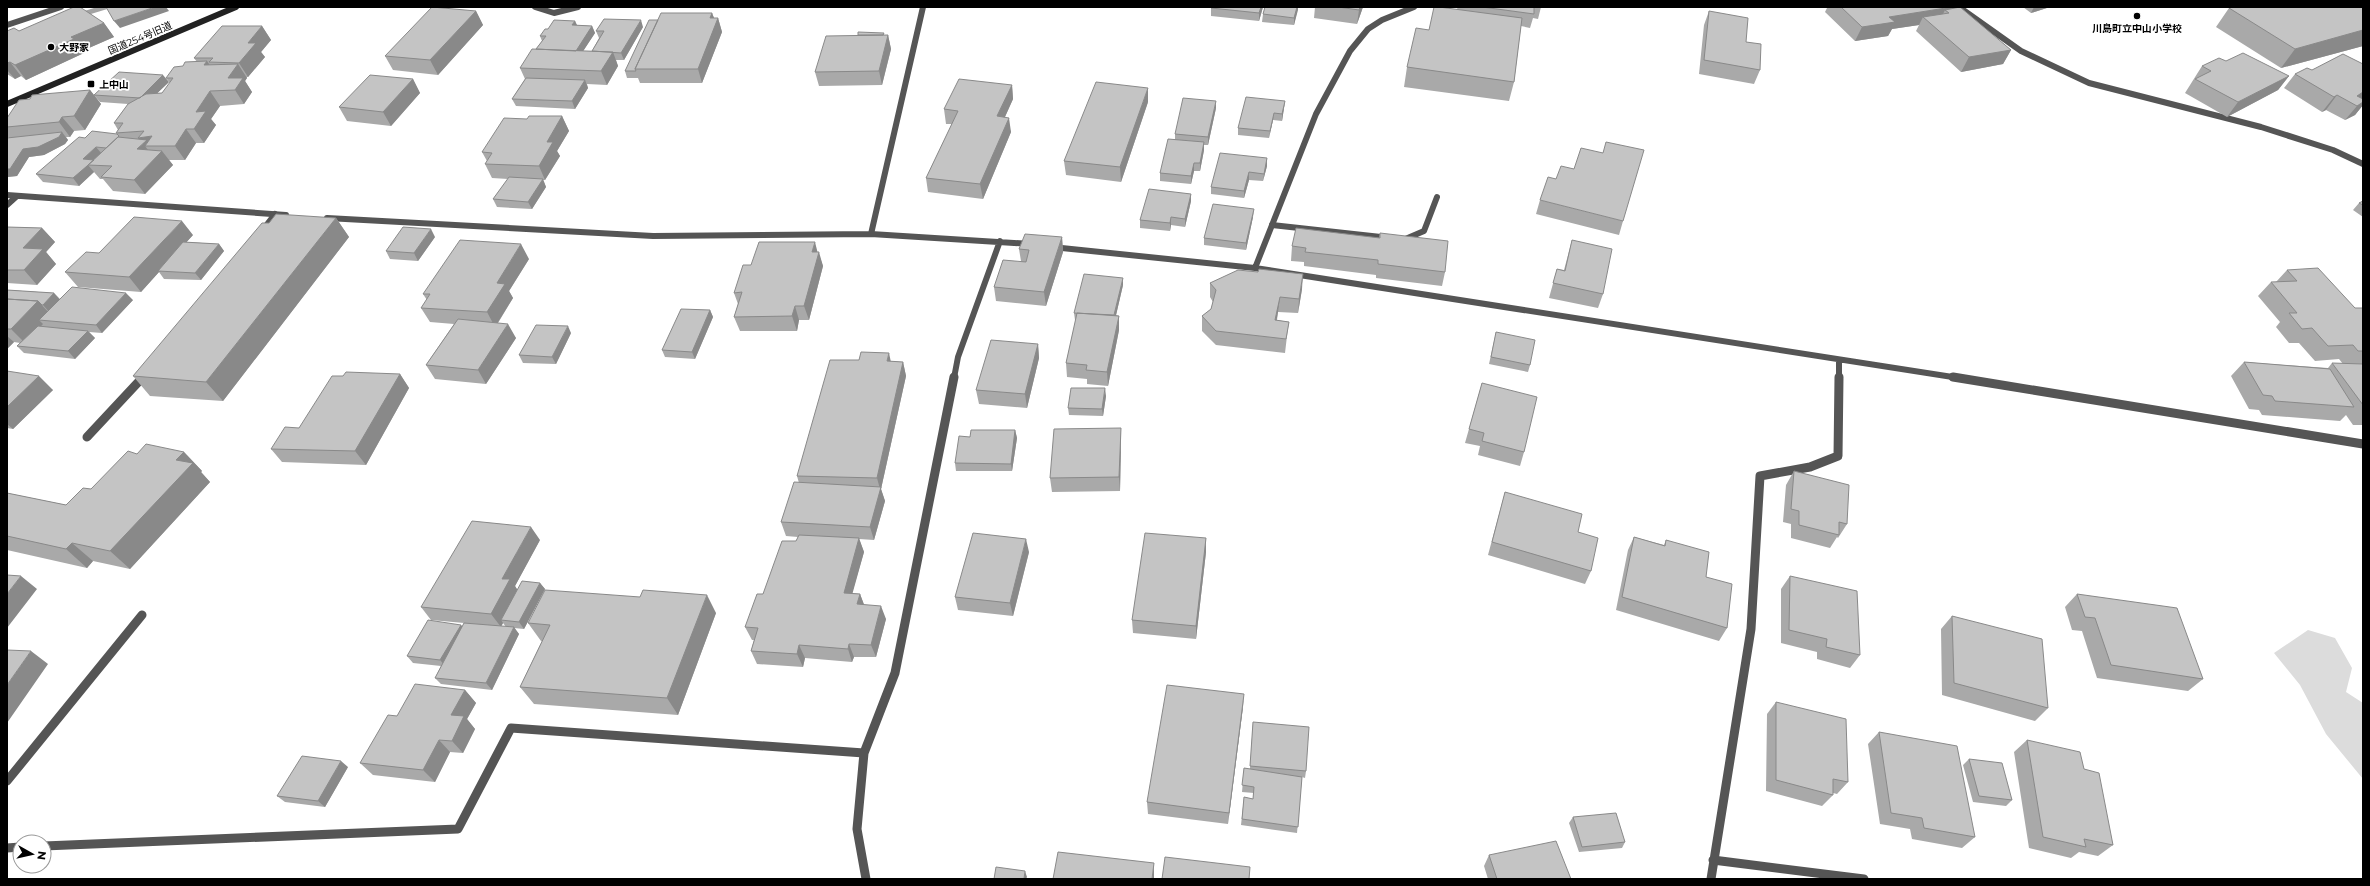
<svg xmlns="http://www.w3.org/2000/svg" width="2370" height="886" viewBox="0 0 2370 886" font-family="Montserrat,'Noto Sans JP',sans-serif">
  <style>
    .green { fill: #dcdcdc }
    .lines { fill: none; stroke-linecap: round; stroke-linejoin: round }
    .stream { fill: #a3a3a3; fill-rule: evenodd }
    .lane-far1 { stroke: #555; stroke-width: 6 }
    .lane { stroke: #555; stroke-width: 9 }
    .street-far1 { stroke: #555; stroke-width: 6 }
    .street { stroke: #555; stroke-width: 9 }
    .secondary { stroke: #222; stroke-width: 6 }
    .wall { fill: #a9a9a9; fill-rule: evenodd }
    .shaded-wall { fill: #898989 }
    .building { fill: #c4c4c4; stroke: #898989 }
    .poi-dot { fill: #000; stroke: #fff; stroke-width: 1.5 }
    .labels { text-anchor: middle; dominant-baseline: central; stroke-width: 3.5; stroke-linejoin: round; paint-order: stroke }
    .far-poi-label { font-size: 10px; font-weight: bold; fill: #000; stroke: #fff; text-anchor: start }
    .far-street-label { font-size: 10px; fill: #000; stroke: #fff }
  </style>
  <rect width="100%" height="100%" fill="#fff"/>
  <!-- green -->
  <path class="green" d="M2308,630L2335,638L2352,668L2346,692L2363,703V779L2326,734L2300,685L2274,653Z"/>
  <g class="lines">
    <!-- stream -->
    <path class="stream" d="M97,7H114L71,20L66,17Z"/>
    <!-- lane-far1 -->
    <path class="lane-far1" d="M535,7L554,13L578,7
      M1959,7L2021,51L2089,83L2261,127L2333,150L2363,164
      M7,25L61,7
      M1272,225L1390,238
      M262,231L275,214
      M1403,240L1424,231L1437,197
      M142,378L145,375"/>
    <!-- lane -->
    <path class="lane" d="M87,437L143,377"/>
    <!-- street-far1 -->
    <path class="street-far1" d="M7,195L286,215
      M7,205L17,196
      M327,218L653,236L871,234L1031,244
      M871,234L923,7
      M1052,247L1255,268L1959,378
      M1255,268L1316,114L1350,51L1368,29L1382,20L1414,7
      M954,378L958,357L1000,241
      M1839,378V360"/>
    <!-- street -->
    <path class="street" d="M1953,377L2363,444
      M7,781L142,615
      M44,846L458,829L511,728L864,753
      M7,848L20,847
      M1713,860L1864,879
      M866,879L857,829L864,753L895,673L954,377
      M1711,879L1751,629L1760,476L1810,467L1838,456L1839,377"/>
    <!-- secondary -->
    <path class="secondary" d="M7,104L236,7"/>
  </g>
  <!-- wall -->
  <path class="wall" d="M1263,7L1259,21L1211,16V8Z
    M1265,7H1298L1294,25L1262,22L1263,14Z
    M1315,7H1363L1357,24L1314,18Z
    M1458,7H1541L1538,19L1533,18L1530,28L1521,26L1514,82L1509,101L1404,87L1407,67L1429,30L1457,9Z
    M1826,7H1955V8L2011,50L2003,64L1961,72L1916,31L1919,25L1892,29L1888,36L1855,41L1825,12L1827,8Z
    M2023,7H2050L2031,13Z
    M2363,7V46L2281,68L2216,27L2229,8Z
    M476,11L483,25L438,75L393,70L385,56Z
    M1709,11L1746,42L1760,70L1754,84L1699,74L1704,25Z
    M712,13L714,18H718L722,32L702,83H640L638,78H627L625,71L658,20Z
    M575,21L577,25L592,26L595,33L583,51H592L599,38L596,31L643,27L624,60H616L618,66L607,85L587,84L588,88L575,109L516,106L512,99L525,79L520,68L536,49L542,41L540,36L548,29Z
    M104,23L114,37L82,51L84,53L26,80L21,76L15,79L7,74V31H19Z
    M262,26L271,40L261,52L265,57L248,77H247V78L245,81L252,92L244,104L220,106L211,119L216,125L204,143H196L185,160H169L173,165L145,194L113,191L103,179H100L94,172L79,186L43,182L36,174L85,138L117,134L116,133L118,130L114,123L128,104L100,102L94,95L169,82L157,93H162L170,83L166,78L183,66L197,62L194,58Z
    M884,33V35H888L891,49L882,85L819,86L815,72L858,35Z
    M2363,64V105L2355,115L2345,120L2326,110L2322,112L2284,88L2295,74L2312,70Z
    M2202,66L2289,76L2278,90L2227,117L2185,93Z
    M413,79L420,93L391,126L347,121L339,107Z
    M1012,85L1013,99L1005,117L1011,132L983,199L928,192L926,178L952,124H946L944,109Z
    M90,90L101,104L85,130L74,131L70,137H66L68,140L65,144L44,155L29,157L17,176L7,177V138H9L7,136V118L30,99Z
    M1285,101L1284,108L1282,121L1273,120L1269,138L1238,135V128Z
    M1148,102L1121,182L1066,175L1064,161Z
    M1216,108L1208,145H1204V150L1200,171H1194L1191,184L1160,181V173L1175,140V134Z
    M562,116L569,131L557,151L560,156L545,180H543L546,187L532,209L497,207L493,199L508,179L492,178L485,164L487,161L482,152L527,119Z
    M1267,158V166L1263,181L1249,180L1244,198L1211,194V187Z
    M1191,194V201L1185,227L1171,225L1170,231L1140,228V220Z
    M1540,200L1623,221L1619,235L1536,214Z
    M2363,201V217L2353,210L2359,203Z
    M1253,217L1246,250L1204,245V238Z
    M336,218L349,237L223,401L150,396L133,376L269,223Z
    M7,227L42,228L55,242L46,252L56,264L37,285L7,283Z
    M1380,233L1445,272L1442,286L1376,278V275L1304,266V262L1291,261L1292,246L1379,238Z
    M193,235L186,242L219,244L224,251L201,280L164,279L159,272L141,292L78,287L65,272L99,253Z
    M435,237L418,261L390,259L386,251Z
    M1062,237L1063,252L1046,306L996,301L994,287L1021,261L1019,249Z
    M1572,240L1603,294L1598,308L1549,298L1557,269L1564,270Z
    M818,252L823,266L809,320H799L797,331H740L734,317L738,304L734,293L751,265Z
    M529,259L509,291L513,298L498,323L516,338L486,384L435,379L426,365L454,324L430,322L421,308L427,300L423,294Z
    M2287,270L2355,308H2363V425H2353L2346,415L2340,421L2262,415L2259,410L2249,409L2231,376L2244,362L2328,368L2332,363L2343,364L2339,359L2315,361L2299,343H2289L2276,327L2280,322L2258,296L2271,282H2276Z
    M1210,283L1302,289L1298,313L1278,312L1277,320L1289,322L1287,336L1285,353L1216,345L1202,331V316L1211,309L1213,302L1210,297Z
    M1123,285L1116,315L1119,316V330L1108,386L1087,384V379L1067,377L1066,363L1076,320H1075L1074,313Z
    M7,290L54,293L60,299L133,300L102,333L89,332L95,338L75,359L24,353L17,346L20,343L14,342L7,349Z
    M710,310L713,317L695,359L665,357L662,350Z
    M1496,332L1530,365L1528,372L1489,364Z
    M571,333L556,364L523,363L519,355Z
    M1038,344L1039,358L1027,408L979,404L976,390Z
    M859,360L903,362L906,376L881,489L885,501L874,540L859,539L864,552L852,593L860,594L864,605L886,619L876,657H854L852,662L805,658L803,667L757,664L751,651L754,640H752L745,627L763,594L796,541L798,537L786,536L781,522L799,483L797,476Z
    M7,371L53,390L13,429L7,428Z
    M400,374L409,388L366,465L282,462L271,449L299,428L343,376Z
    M1482,383L1524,452L1520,466L1478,455L1480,446L1465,443Z
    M1106,396L1103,416L1069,415L1068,408Z
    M1121,428V442L1120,491L1052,492L1050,478Z
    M1015,430L1017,438L1012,471H956L955,463L970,437Z
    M184,452L202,471L201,472L210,482L130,569L93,561L87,568L7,550V493L66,505L91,489L137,454Z
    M1794,471L1847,524L1838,538L1837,537L1830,548L1791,538V524L1783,522L1786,485Z
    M1505,492L1578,532L1591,571L1585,584L1488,555Z
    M1634,537L1664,545L1666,540L1706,577L1727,628L1719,641L1616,610L1628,550Z
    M1206,538V552L1196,639L1133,633L1132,620Z
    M540,540L515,586L517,590L540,583L545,589L524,629L514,628L519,634L492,690L441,684L435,678L441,666L413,663L407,656L461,625L462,627L464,623L431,620L421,607ZM503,623L506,627L501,626Z
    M1029,552L1013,616L958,610L955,597Z
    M1790,576L1860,655L1850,668L1817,659V652L1781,643V589Z
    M2077,594L2203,679L2188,691L2097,678L2082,631L2072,630L2065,607Z
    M640,597L716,613L678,715L534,704L520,687L542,641H541L528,623Z
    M1952,616L2048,708L2035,721L1942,695L1941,629Z
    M465,690L476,703L467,719L475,729L463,753L450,752L435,782L373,775L360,763L397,716Z
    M1776,702L1848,782L1837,794L1833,793V795L1822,806L1766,791L1767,714Z
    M1243,707L1228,824L1148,814L1147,802Z
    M1253,722L1306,771L1305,778L1302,777L1297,833L1241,825L1244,797L1253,799L1254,793L1242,792L1244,768L1250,769Z
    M1879,732L1975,837L1962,848L1912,839L1910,829L1880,824L1868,744Z
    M2027,740L2084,769L2113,845L2098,856L2079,852L2071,858L2029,848L2014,752Z
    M1969,759L2012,800L2006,806L1973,802L1963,765Z
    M348,767L325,807L285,802L277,796Z
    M1573,817L1625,842L1622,848L1579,852L1569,823Z
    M1489,855L1571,879H1488L1484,866Z"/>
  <!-- shaded-wall -->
  <path class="shaded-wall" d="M155,7H166L169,11L120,28L114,21Z
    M1261,7H1263L1259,21V13Z
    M1297,7H1298V10L1294,25V18Z
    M1360,7H1363L1357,24L1359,10Z
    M1952,7H1955L1948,21L1949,13L1945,10L1939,22L1923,17L1919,25L1892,29L1888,36L1855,41L1862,27L1889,17Z
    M2034,7H2050L2031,13Z
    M476,11L483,25L438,75L430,60Z
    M712,13L716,23L718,18L722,32L702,83L698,69L710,18Z
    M641,20L643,27L624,60L621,53Z
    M575,21L578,28L572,25Z
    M104,23L114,37L82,51L84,53L26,80L15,65L71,37Z
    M262,26L271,40L261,52L265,57L248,77L239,63L248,43Z
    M592,26L595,33L578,59L575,51Z
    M2363,30V46L2281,68L2295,49Z
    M888,35L891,49L882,85L879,71Z
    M2011,50L2003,64L1961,72L1969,57Z
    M613,52L618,66L607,85L601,71Z
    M207,61L217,76L204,65Z
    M10,62L21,76L15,79L7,70V63Z
    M238,64L247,78L245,81L252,92L244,104L235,90L228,78Z
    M163,75L169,82L145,105L140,98Z
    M2289,76L2278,90L2227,117L2238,102Z
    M413,79L420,93L391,126L383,112Z
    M585,80L588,88L575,109L572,101Z
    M1012,85L1013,99L999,130L997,116Z
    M1148,88V102L1121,182L1120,167Z
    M90,90L101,104L85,130L74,116Z
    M210,91L220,106L211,119L216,125L204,143L194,129L196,112Z
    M2363,92V100L2357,96Z
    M2337,95L2326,110L2322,112L2334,97Z
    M1216,101V108L1208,145V137Z
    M1285,101L1284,108L1282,121V114Z
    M2363,102V105L2355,115L2345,120L2357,106Z
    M1274,113L1273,120L1269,138L1270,131Z
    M562,116L569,131L557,151L560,156L545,180L539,166L547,142Z
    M62,117L74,131L70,137L59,122Z
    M1009,118L1011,132L983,199L980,184Z
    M186,129L196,143L185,160L175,146Z
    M62,132L68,140L65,144L44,155L29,157L17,176L7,177V169L23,149Z
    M152,136L145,146L154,158L137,149L143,144L138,138Z
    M1204,142V150L1200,171V163Z
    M96,147L102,154L88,165L94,172L79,186L73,178L83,159Z
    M162,151L173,165L145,194L134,180Z
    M1267,158V166L1263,181L1264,174Z
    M1194,163V171L1191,184V176Z
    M1249,172V180L1244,198V191Z
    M543,179L546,187L532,209L528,202Z
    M1191,194V201L1185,227V219Z
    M1254,209L1253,217L1246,250V243Z
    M1171,217V225L1170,231V223Z
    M336,218L349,237L223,401L206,382Z
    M182,221L193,235L160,272L158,271L159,272L141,292L129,277Z
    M42,228L55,242L46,252L56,264L37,285L24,270L23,248Z
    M431,229L435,237L418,261L414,253Z
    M1062,237L1063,252L1046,306L1044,292Z
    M815,242L818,254L819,252L823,266L809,320L804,306L812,252Z
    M219,244L224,251L201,280L195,273Z
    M521,244L529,259L509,291L513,298L495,327L487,312L497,283Z
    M1303,274L1302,289L1298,313L1299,299Z
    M1123,278V285L1114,324V316Z
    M54,293L61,301L50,313L43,305Z
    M126,293L133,300L102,333L96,325Z
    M1280,297L1278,312L1274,334L1275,320Z
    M38,301L51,315L39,320L43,324L25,343L11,329Z
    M795,306L799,320L797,331L792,316Z
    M710,310L713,317L695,359L692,352Z
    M1119,316V330L1108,386L1107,372Z
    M508,324L516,338L486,384L478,370Z
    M568,326L571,333L556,364L552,357Z
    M88,331L95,338L75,359L68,351Z
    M7,336L14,342L7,349Z
    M1038,344L1039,358L1027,408L1025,394Z
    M889,353L892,367L887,361Z
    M903,362L906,376L881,489L885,501L874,540L870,527L880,489L877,478Z
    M400,374L409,388L366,465L355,451Z
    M39,376L53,390L13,429L7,424V407Z
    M1105,388L1106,396L1103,416L1102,409Z
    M1121,428V442L1120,491L1119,477Z
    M1015,430L1017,438L1012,471L1011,464Z
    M184,452L202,471L201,472L210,482L130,569L110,551L176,460Z
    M531,527L540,540L515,586L519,592L501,620L503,623L501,627L491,614L502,579Z
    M859,538L864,552L849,606L844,593Z
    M1206,538V552L1196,639V626Z
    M1026,539L1029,552L1013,616L1010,603Z
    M72,543L93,561L87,568L66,549Z
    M21,576L37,589L7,628V594Z
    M540,583L545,589L524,629L519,622Z
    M860,594L865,607L857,604Z
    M707,595L716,613L678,715L667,698Z
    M881,606L886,619L876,657L871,645Z
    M461,625L466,631L446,667L440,660Z
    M514,627L519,634L492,690L486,683Z
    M849,644L854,657L852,662L848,649Z
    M799,645L805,658L803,667L797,654Z
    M31,651L48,664L7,723V685Z
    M465,690L476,703L467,719L475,729L463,753L452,741L451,715Z
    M1244,694L1243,707L1228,824L1229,813Z
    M439,740L450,752L435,782L423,770Z
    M341,761L348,767L325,807L318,801Z
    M1154,863V879H1152Z
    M1025,871L1027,877L1026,879H1024Z"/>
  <!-- building -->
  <path class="building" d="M74,7H80L104,23L71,37L74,39L15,65L10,62L7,63V31L14,28L19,31Z
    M106,7H155L114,21Z
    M432,7L476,11L430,60L385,56Z
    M1212,7H1261L1259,13L1211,8Z
    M1265,7H1297L1294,18L1263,14Z
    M1338,7H1360L1359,10Z
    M1434,7H1439L1522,18L1514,82L1407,67L1416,28L1429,30Z
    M1482,7H1534V14Z
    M1841,7H1952L1889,17L1895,22L1862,27Z
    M1960,7L2011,50L1969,57L1923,17L1949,13L1945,10Z
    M2232,7H2363V30L2295,49L2229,8Z
    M1709,11L1748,18L1746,42L1761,44L1760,70L1704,60Z
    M661,13H712L710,18H718L698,69H635Z
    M604,19L641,20L621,53L592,51L604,31H596Z
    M554,20L575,21L572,25L592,26L576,51L536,49L546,36H540L545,29H548Z
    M649,20H658L635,69L636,71H625Z
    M222,26H262L248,43H256L239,63L209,62L213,58H194Z
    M858,32L884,33L883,35H858Z
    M888,35L879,71L815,72L826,36Z
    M532,49L613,52L601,71L520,68Z
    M2243,53L2289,76L2238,102L2195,79L2211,71L2202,66L2219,58L2226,61Z
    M2343,54L2363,64V92L2357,96L2363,99V102L2357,106L2337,95L2334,97L2295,74L2307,68L2312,70Z
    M207,61L204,65L238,64L228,78H243L235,90L210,91L196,112L206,111L194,129H186L175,146H145L152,136L138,138L144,131L116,133L123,123H114L128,104L146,94L162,93L173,78H166L174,67L183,66L185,62Z
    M119,72L163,75L140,98L94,95Z
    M370,75L413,79L383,112L339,107Z
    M526,78L585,80L572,101L512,99Z
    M959,79L1012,85L997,116L1009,118L980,184L926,178L958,111L944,109Z
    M1096,82L1148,88L1120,167L1064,161Z
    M90,90L74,116L62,117L59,122L7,127V118L19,100L30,99L32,95Z
    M1246,97L1285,101L1282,114L1274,113L1270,131L1238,128Z
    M1183,98L1216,101L1208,137L1175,134Z
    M529,116H562L547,142H553L539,166L485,164L492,153L482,152L504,118L527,119Z
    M92,131L117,134L119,136L106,148L96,147L83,159L94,160L73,178L36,174L79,137L85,138Z
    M62,132L59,137L38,147L23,149L10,169H7V138Z
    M118,137L147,140L137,149L162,151L134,180L101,177L112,166L88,165Z
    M1168,139L1204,142L1200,163H1194L1191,176L1160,173Z
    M1606,142L1644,150L1623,221L1540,200L1548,177L1556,179L1561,166L1574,169L1581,148L1603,153Z
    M1220,153L1267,158L1264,174L1249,172L1244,191L1211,187Z
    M509,177L543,179L528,202L493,199Z
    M1149,189L1191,194L1185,219L1171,217L1170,223L1140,220Z
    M2363,201V205L2359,203Z
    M1213,204L1254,209L1246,243L1204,238Z
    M276,214L336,218L206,382L133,376L262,223H269Z
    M134,217L182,221L129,277L65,272L86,252L99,253Z
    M7,227L42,228L23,248L43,249L24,270H7Z
    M403,227L431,229L414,253L386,251Z
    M1296,228L1380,238V233L1448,241L1445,272L1378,264V260L1305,252L1306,248L1292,246Z
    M1025,234L1062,237L1044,292L994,287L1003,260L1026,262L1029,250L1019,249Z
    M460,240L521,244L497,283L505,284L487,312L421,308L430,294H423Z
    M1572,240L1612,249L1603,294L1553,283L1557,269L1565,271Z
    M183,242L219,244L195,273L158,271Z
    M759,242H815L812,252H819L804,306H795L792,316L734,317L742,292L734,293L743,265H751Z
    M2318,268L2355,308H2363V351H2358L2353,345L2328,346L2312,328L2302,329L2289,313H2297L2271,282L2297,281L2287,270Z
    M1259,269L1303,274L1299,299L1280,297L1275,320L1289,322L1286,339L1216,331L1202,316L1211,309L1216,290L1210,283L1238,270L1258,272Z
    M1084,274L1123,278L1114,315L1074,313Z
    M72,287L126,293L96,325L39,320Z
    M7,290L54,293L43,305H42L38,301L7,299Z
    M7,299L38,301L11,329H7Z
    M681,309L710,310L692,352L662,350Z
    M1077,313L1119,316L1107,372L1086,370L1087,365L1066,363Z
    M458,319L508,324L478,370L426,365Z
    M536,325L568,326L552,357L519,355Z
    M38,326L88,331L68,351L17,346Z
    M1496,332L1535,340L1530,365L1491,357Z
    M991,340L1038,344L1025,394L976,390Z
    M861,352L889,353L887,361L903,362L877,478L797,476L830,360H859Z
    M2244,362L2330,369L2354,407L2275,401L2272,396L2263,395Z
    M2332,363L2363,364V405Z
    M7,371L39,376L7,407Z
    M346,372L400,374L355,451L271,449L285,427L299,428L332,376H343Z
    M1482,383L1537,397L1524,452L1482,441L1484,433L1469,429Z
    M1071,388H1105L1102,409L1068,408Z
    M1121,428L1119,477L1050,478L1054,429Z
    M971,430H1015L1011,464L955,463L959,436L970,437Z
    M146,444L184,452L176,460L193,463L110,551L72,543L66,549L7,536V493L66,505L83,488L91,489L128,451L137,454Z
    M1794,471L1849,485L1847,524L1839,522V535L1799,525V511L1791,509Z
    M794,482L881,487L870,527L781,522Z
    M1505,492L1582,514L1578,532L1598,538L1591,571L1492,542Z
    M472,521L531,527L502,579H510L491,614L421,607Z
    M973,533L1026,539L1010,603L955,597Z
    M1145,533L1206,538L1196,626L1132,620Z
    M799,535L859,538L844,593L860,594L857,604L881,606L871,645L849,644L848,649L799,645L797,654L751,651L758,628L745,627L757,594H763L782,541H796Z
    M1634,537L1665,546L1666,540L1709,552L1706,577L1732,584L1727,628L1622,597Z
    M7,575L21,576L7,594Z
    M1790,576L1857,591L1860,655L1826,647L1827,639L1789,630Z
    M522,581L540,583L519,622L501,620Z
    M545,590L640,597L643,590L707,595L667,698L520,687L550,625L528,623Z
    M2077,594L2177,608L2203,679L2111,665L2095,618L2085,617Z
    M1952,616L2042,639L2048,708L1954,683Z
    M428,620L461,625L440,660L407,656Z
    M464,623L514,627L486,683L435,678Z
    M7,650L31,651L7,685Z
    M415,684L465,690L451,715L464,716L452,741L439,740L423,770L360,763L388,715L397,716Z
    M1167,685L1244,694L1229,813L1147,802Z
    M1776,702L1846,719L1848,782L1833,779V795L1776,780Z
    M1253,722L1309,727L1306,771L1250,766Z
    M1879,732L1957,746L1975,837L1924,828L1922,818L1891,813Z
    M2027,740L2080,752L2084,769L2099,773L2113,845L2084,839L2086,847L2043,837Z
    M302,756L341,761L318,801L277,796Z
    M1969,759L2002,763L2012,800L1979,796Z
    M1244,768L1302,777L1298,827L1242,819L1244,797L1253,799L1254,787L1242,785Z
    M1616,813L1625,842L1582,847L1573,817Z
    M1556,841L1571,879H1497L1489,855Z
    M1058,852L1154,863L1152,879H1053Z
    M1165,857L1250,867L1249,879H1162Z
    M996,867L1025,871L1024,879H994Z"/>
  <!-- markers -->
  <g class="poi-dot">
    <circle cx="2137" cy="16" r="4"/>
    <circle cx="51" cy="47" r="4"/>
    <rect x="87" y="80" width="8" height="8" rx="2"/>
  </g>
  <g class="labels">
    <!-- far-poi labels -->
    <g class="far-poi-label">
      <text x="2137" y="28" text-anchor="middle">川島町立中山小学校</text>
      <text x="59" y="47">大野家</text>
      <text x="99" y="84">上中山</text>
    </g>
    <!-- far-street labels -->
    <g class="far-street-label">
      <text transform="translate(140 38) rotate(-23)">国道254号旧道</text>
    </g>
  </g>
  <!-- border -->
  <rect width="2370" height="886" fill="none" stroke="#000000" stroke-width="16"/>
  <!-- north arrow -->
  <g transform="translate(32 854) rotate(98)"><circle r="19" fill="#ffffff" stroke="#999999"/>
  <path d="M0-3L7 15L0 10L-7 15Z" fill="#000000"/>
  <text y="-6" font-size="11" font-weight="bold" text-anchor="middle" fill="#000000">N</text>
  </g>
</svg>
